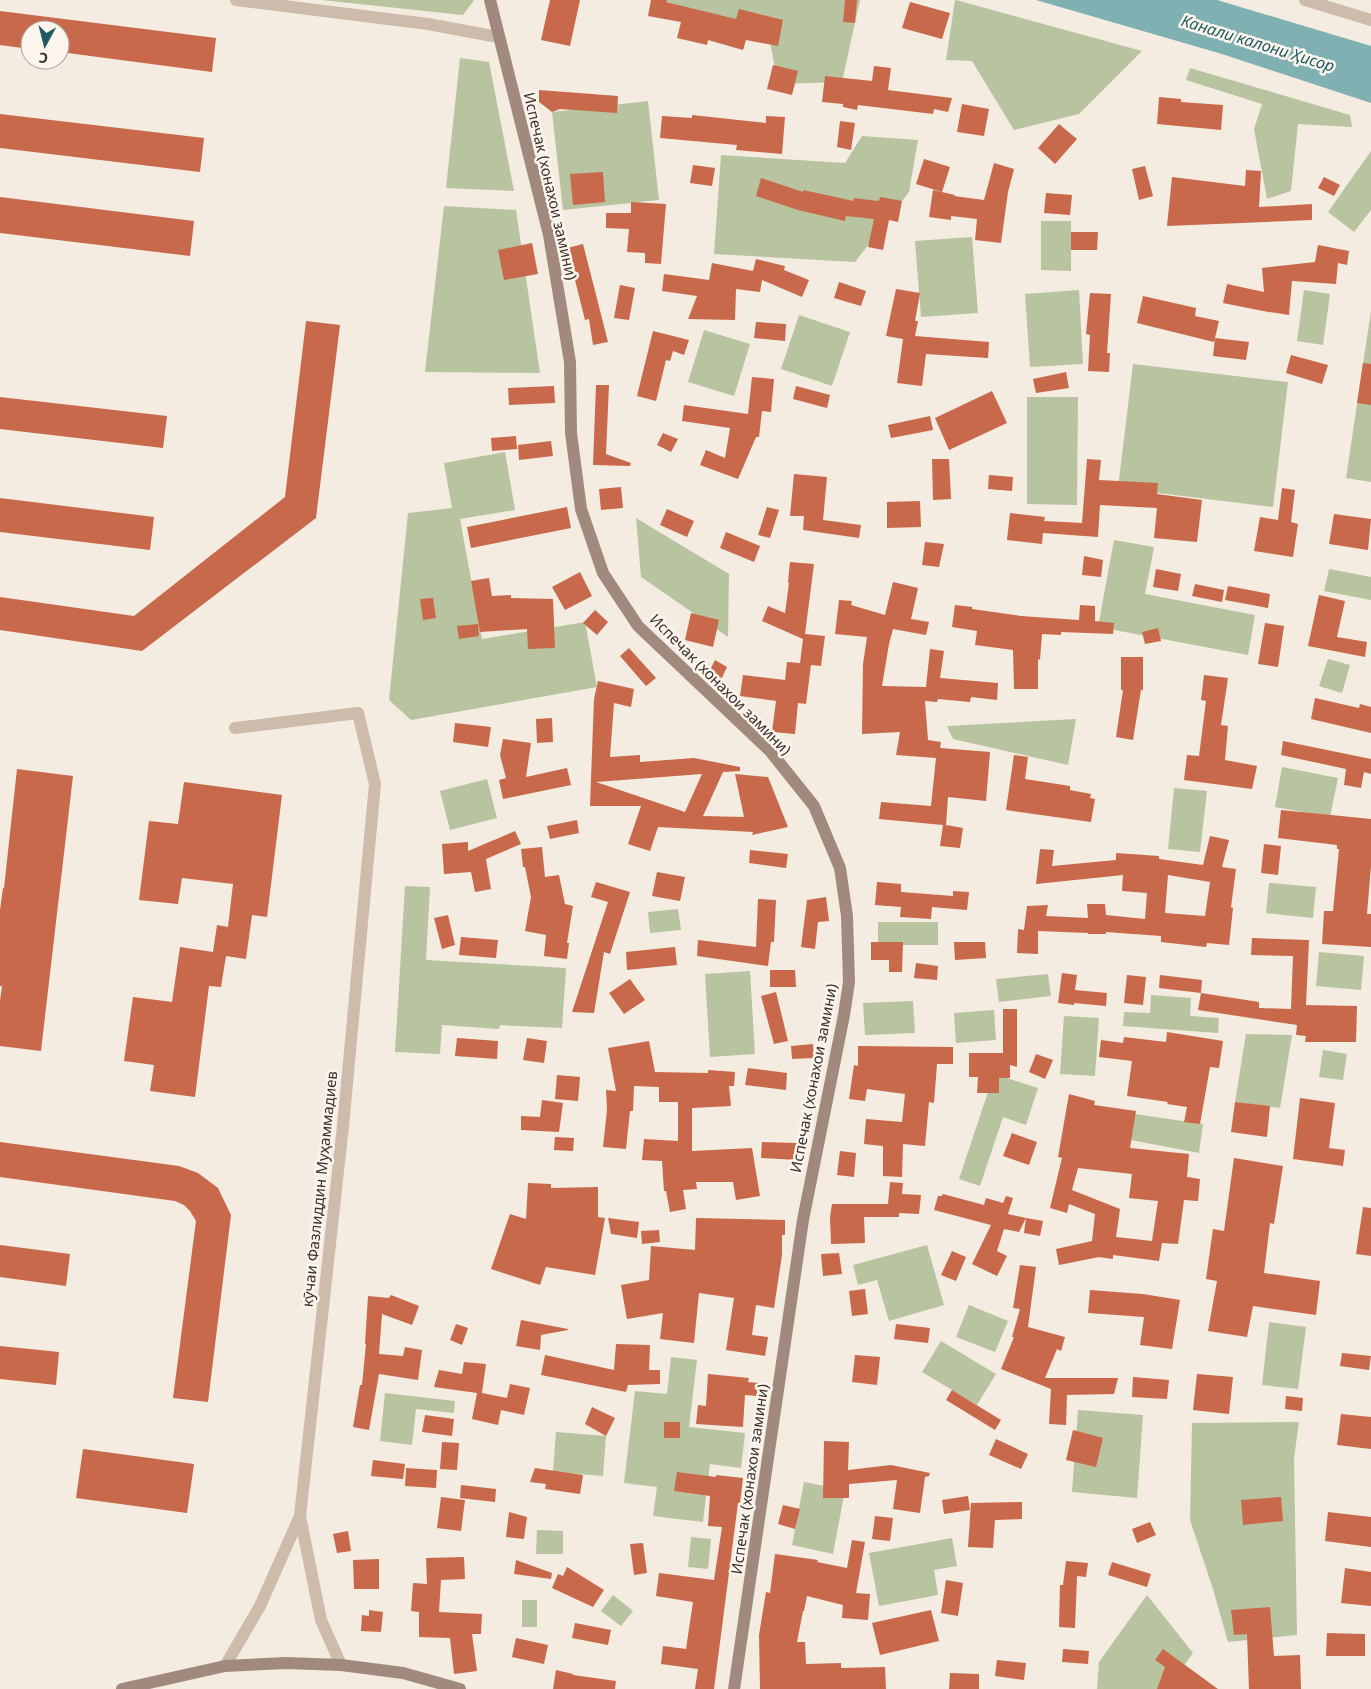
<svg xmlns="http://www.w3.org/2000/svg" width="1371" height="1689" viewBox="0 0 1371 1689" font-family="'Noto Sans',sans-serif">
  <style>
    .green { fill: #b8c4a0 }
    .water { fill: #7fb0b2 }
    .building { fill: #c8694b; fill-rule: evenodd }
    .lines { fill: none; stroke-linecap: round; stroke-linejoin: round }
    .street { stroke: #cdbbac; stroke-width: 12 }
    .secondary { stroke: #a18a7d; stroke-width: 12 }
    .labels { text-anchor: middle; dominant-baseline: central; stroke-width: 5; stroke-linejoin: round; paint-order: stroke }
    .street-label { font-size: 15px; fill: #3b302b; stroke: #fbf5ee }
    .water-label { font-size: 16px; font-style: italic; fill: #1f5a5e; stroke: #fbf5ee }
  </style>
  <rect width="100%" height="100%" fill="#f4ebe1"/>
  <!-- green -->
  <path class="green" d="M321,0H474L463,15Z
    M660,0H860L842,82L778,84L768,31Z
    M955,0H956L1142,51L1079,114L1014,130L972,61L946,60Z
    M460,58L489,62L514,191L446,188Z
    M1190,68L1350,115L1352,127L1298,124L1291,191L1267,199L1254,129L1262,104L1186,80Z
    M648,101L659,200L563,210L552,112Z
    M862,136L918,140L909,192L855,262L714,254L721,155L845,163Z
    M1371,151V210L1354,232L1328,212Z
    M444,206L516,210L540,373L425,372Z
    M1041,221H1071V271L1041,270Z
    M972,237L978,313L921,317L915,241Z
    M1079,290L1083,364L1030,367L1025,294Z
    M1304,290L1330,294L1323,345L1297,341Z
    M1371,311V482L1346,478Z
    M799,315L850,332L832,386L781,369Z
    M704,330L750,344L734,396L688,382Z
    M1133,364L1288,382L1273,507L1118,488Z
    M1027,397H1078L1077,505L1027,504Z
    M505,452L515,510L460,519L482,639L585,622L597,687L411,720L389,700L408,513L452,508L444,463Z
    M636,518L729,574L728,637L641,577Z
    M1114,540L1154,547L1145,594L1255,615L1248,655L1098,627Z
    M1329,569L1371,577V600L1324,591Z
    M1328,659L1350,665L1342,693L1319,686Z
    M1076,719L1068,765L953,739L947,726Z
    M1282,767L1338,778L1330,817L1275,807Z
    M487,779L497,818L450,830L440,791Z
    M1174,788L1207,791L1200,852L1168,849Z
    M1269,883L1316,887L1313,918L1266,913Z
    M405,886L430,887L426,960L566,968L562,1028L500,1025L499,1029L442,1025L440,1054L395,1052Z
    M678,909L681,930L650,933L648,912Z
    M878,922H938V945H878Z
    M1319,952L1364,956L1361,990L1316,986Z
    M750,971L755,1054L710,1057L705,974Z
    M1048,974L1051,996L999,1002L996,979Z
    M1151,995L1191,998L1190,1016L1219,1018L1218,1033L1123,1026L1124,1012L1150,1013Z
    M913,1001L915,1033L865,1035L863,1003Z
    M994,1010L996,1040L956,1043L954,1013Z
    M1064,1016L1099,1018L1095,1076L1060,1074Z
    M1246,1034L1292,1035L1280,1108L1235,1102Z
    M1323,1050L1347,1054L1343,1080L1319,1077Z
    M994,1074L1038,1088L1026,1125L1003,1117L980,1186L959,1179Z
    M1135,1114L1203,1124L1199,1153L1131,1140Z
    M927,1245L944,1305L889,1321L877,1280L858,1285L853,1265Z
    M969,1305L1008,1321L995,1352L956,1337Z
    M1269,1322L1306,1327L1298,1389L1262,1385Z
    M941,1341L996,1374L977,1405L922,1372Z
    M671,1357L697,1360L689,1427L745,1433L741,1468L710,1464L703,1522L653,1516L657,1487L624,1483L635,1391L667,1394Z
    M385,1393L455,1401L454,1413L416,1409L412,1445L380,1441Z
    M1078,1410L1143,1415L1137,1498L1072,1492Z
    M1299,1422L1294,1458L1297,1635L1228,1642L1213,1589L1190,1520L1192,1423Z
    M556,1432L606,1436L603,1476L553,1472Z
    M804,1482L845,1490L833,1554L792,1545Z
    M537,1530L563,1531V1554H536Z
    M691,1537L711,1539L708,1569L688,1567Z
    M952,1538L957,1566L934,1570L938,1595L879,1606L869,1553Z
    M613,1595L633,1611L621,1626L601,1611Z
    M1147,1595L1193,1653L1167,1689H1097L1099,1662Z
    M522,1600H537V1627H522Z"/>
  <!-- water -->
  <path class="water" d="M1036,0H1217L1371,46V103L1222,54Z"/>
  <!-- building -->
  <path class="building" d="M550,0H580L570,46L541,40Z
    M651,0H667L666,2L736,19L739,9L783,20L778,46L746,40L743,50L708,40L707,45L677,38L681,22L648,16Z
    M845,0H857L855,23L843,22Z
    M910,2L950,13L942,39L902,28Z
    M0,11L216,38L212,72L60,52V30H30V49L0,45Z
    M773,65L798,71L792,95L767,89Z
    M874,66L891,68L888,90L952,98L948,112L934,109L933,114L858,105L857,110L843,107V104L822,102L825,76L872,81Z
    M539,90L618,96L617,113L560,109L552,112L539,102Z
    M1159,97L1181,99V102L1223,105L1221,130L1157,124Z
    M962,104L989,109L984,136L957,132Z
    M0,114L204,138L200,172L0,148Z
    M692,115L766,123V116L785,117L782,154L736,150L737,145L660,138L662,116L692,118Z
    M840,121L855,123L851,150L837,147Z
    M1059,124L1077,139L1055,164L1038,148Z
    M924,159L950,167L942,192L916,184Z
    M994,163L1014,169L1008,192L1001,243L975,240L977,219L951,216V220L929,217L933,190L955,195L954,196L984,200Z
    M693,165L715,168L712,186L690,183Z
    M1145,166L1153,196L1139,200L1132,169Z
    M1246,170L1261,171L1259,207L1312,204V220L1167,226L1172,177L1245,186Z
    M603,172L605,202L573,205L570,174Z
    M1324,177L1340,185L1334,196L1318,188Z
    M761,178L803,192V190L854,201V198L879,201L880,197L902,201L898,222L889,220L883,250L868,247L874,219L846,216L845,221L798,210L756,196Z
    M1046,193L1072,195L1070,215L1044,213Z
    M0,197L194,221L190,256L0,233Z
    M631,202L666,204L661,264L645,263V253L627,252L629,229L606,228V213H631Z
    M1071,232H1098L1097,250H1071Z
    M532,243L538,274L504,280L498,250Z
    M583,244L594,287L608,342L593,345L589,319L585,320L567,248Z
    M1318,245L1349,251L1347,265L1338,263L1336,284L1292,281L1289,315L1263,311L1223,303L1227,284L1264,292L1262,268L1315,262Z
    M756,259L785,266L784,270L809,280L802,297L762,280L760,292L736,289L735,320L688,319L697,296L662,291L664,274L709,280L712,263L753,271Z
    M839,282L866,291L861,306L834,298Z
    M620,285L635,288L629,320L614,318Z
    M896,289L920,293L915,321H918L915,336L989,342L988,358L926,354L922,386L897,383L903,339L886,336Z
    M1090,293L1111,294L1107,353H1110L1109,372L1088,371L1090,335L1086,334Z
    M1143,296L1196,308L1195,316L1219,321L1214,342L1137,323Z
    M306,321L340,325L316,518L142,651L0,630V597L134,616L285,497Z
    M756,322L786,324L785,341L754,338Z
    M653,331L689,340L684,355L673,351L670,361L666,360L656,401L637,396Z
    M1215,338L1249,342L1246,360L1213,356Z
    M1291,355L1328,365L1322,384L1286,373Z
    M1363,363L1371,364V405L1357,403Z
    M1066,372L1069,388L1036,393L1033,379Z
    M752,377L774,379L771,412L762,411L759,437H756L738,479L700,465L706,450L725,458L730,428L682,421L684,405L748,414Z
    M596,385H609L606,454L631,463L630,466L593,465Z
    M554,386L555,403L509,405L508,388Z
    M796,386L830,395L827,408L793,399Z
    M992,391L1007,423L949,450L935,418Z
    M0,397L167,416L163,448L0,429Z
    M930,416L933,430L891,438L888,425Z
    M663,433L678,439L671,452L657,445Z
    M516,436L517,449L492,451L491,438Z
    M551,441L553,456L519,460L518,445Z
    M932,459H949L951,499L933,500Z
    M1087,459L1101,460L1099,480L1158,483L1157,494L1202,500L1197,542L1154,538L1157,508L1100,505L1098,537L1043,533L1042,544L1007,540L1010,513L1045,517L1044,521L1082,523Z
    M794,474L827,477L823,520L861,525L859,538L803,530L804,516H790Z
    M989,475L1013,477L1012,491L988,489Z
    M621,487L623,508L601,510L599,489Z
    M1282,488L1295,490L1291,522L1298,524L1293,557L1254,551L1260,517L1278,520Z
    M0,498L154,517L150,550L0,532Z
    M920,501L921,527L887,528V502Z
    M567,507L571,528L471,548L467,527Z
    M767,507L779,510L770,538L758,535Z
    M667,509L694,521L687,537L660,525Z
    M1334,514L1371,519L1368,550L1329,544Z
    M726,532L760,546L754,562L720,548Z
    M925,542L944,544L939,567L922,565Z
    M1084,556L1103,560L1101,577L1082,575Z
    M790,562L814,564L805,634L825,636L821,666L811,665L806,704L798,703L795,734L772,732L776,701L740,696L743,675L785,680L787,662L800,663L803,639L762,621L768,606L785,613L789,583L788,582Z
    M1156,569L1181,574L1178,591L1153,587Z
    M580,572L592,596L565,610L552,587Z
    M489,578L492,596L511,595V598L553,599L555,648L528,649L527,629L480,632L471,581Z
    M893,582L918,588L911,619L929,622L926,635L893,629L889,644L882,686L926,687L930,649L944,651L940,678L998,683L997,700L971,697L970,702L938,699L937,702L925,701L928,740L941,742L940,748L990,752L986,801L948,797L946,825L963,828L960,848L940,846L943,825L879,819L881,802L931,806L936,758L896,755L900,732L862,734L863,664L867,637L835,634L839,600L852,601L851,605L885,615Z
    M1195,584L1224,590L1222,602L1192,596Z
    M1228,586L1270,594L1268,608L1225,600Z
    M1319,595L1345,601L1337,637L1367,642L1365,657L1308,646Z
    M433,598L436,618L423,620L420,599Z
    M955,605L972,607V609L1021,616L1079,620L1080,605L1095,606V621L1114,623L1113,634L1061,632V635L1042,634L1040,660L1038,659V689H1014L1013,650L975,645L977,631L952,627Z
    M595,610L608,622L597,635L583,623Z
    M691,613L719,620L713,647L685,640Z
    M1265,623L1284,626L1278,667L1258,664Z
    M478,624L479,636L459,639L457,626Z
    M1158,628L1161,641L1145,644L1142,632Z
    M629,648L656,678L646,686L620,656Z
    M1121,657H1143V690H1141L1133,740L1116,737L1123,690H1121Z
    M715,660L727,667L719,684L706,678Z
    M1204,675L1228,678L1221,725L1228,726L1225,760L1257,766L1252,789L1184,780L1187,755L1199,756L1206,701L1201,700Z
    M598,681L634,689L631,707L614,703L610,757L640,755V762L694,758L740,767V771L723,772L703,816L744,817L735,774L768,777L788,827L752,835L753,832L658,827L650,851L628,844L641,806H590L594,699ZM702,774L685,812L596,782Z
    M1315,698L1359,708L1360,704L1371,707V733L1311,719Z
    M552,718L553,742L537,743L536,719Z
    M455,723L491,727L488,747L453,742Z
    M503,739L531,743L526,777L567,768L571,785L503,799L499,780L506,778L500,755Z
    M1283,741L1371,759V774L1364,772L1361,788L1344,785L1346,769L1281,755Z
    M1014,755L1028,757L1025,779L1070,786V790L1091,794L1090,798L1095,799L1091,822L1006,810Z
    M17,769L73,776L41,1051L0,1046V1001L2,986H0V910L3,888H4Z
    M184,782L282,795L267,917L252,915L246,959L226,956L221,987L209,986L195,1097L150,1091L154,1065L124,1061L133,997L172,1002L180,947L213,952L217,925L228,927L233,884L182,878L178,904L139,900L149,821L178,824Z
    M1281,810L1371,819V866L1367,914H1371V947L1322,944L1324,911H1333L1339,849H1337V845L1278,838Z
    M577,820L579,833L550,839L547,826Z
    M515,831L521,844L486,859L491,889L475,892L471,872L444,874L442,844L468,842V851Z
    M1210,836L1229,840L1222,867L1236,869L1231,907L1233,908L1229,945L1207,943L1206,947L1161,942V936L1106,932V934H1088V933L1038,931V954L1017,953L1018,929L1024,930L1027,906L1048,905L1046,916L1088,918L1087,904H1105L1106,915L1145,919L1147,893L1122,891L1123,875L1036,884L1040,849L1054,850L1052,866L1116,860V853L1159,856V859L1203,865ZM1168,875L1210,882L1205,916L1165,913Z
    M1264,844L1281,846L1278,875L1261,873Z
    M542,847L545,877L559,875L565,904L573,906L567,943H569L567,959L544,956L546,935L525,931L531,897L525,867H523L521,849Z
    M750,850L788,854L786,868L749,863Z
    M657,872L685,877L680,901L652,896Z
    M596,882L630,892L610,954L604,952L594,1013L572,1012L608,902L591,897Z
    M877,882L901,884V892L953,896V891L969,892L967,910L932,907L931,919L900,917L901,907L875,905Z
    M826,897L829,921L818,922L815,949L801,947L807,900Z
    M758,899L776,900L774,942H771L768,966L697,956L698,940L756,947Z
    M448,915L455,945L442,949L434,918Z
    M461,937L498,940L496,958L459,955Z
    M1252,938L1309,940L1306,1005L1357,1006L1356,1042H1305L1306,1036L1296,1035L1297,1025L1198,1010L1201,993L1259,1002V1008L1291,1009L1293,956L1251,955Z
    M871,942H903L902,972H889V960H871Z
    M954,942H985L986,958L955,960Z
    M675,947L677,965L627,970L626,952Z
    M916,963L938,966L937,980L914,978Z
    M770,970H795L796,987H770Z
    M1062,973L1077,975L1075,990L1107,993L1106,1006L1074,1003V1005L1058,1003Z
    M1127,975L1146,977L1143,1005L1124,1003Z
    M1160,975L1202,980L1201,993L1159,988Z
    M630,979L645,1000L624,1014L609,993Z
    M776,992L788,1041L774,1044L761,996Z
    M1003,1009H1017V1067L1010,1065V1078H999V1093H977L978,1077H969V1053H1003Z
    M1167,1032L1223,1041L1219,1068L1210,1067L1200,1124L1184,1122L1187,1107L1167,1104L1168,1102L1127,1096L1132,1061L1099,1057L1101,1040L1123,1043L1124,1037L1166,1042Z
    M457,1038L498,1041L497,1059L455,1056Z
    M527,1038L547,1041L544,1063L523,1060Z
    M649,1041L655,1072L708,1073V1070L735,1072L734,1086H729L731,1106L692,1108V1151L752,1148L760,1196L736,1200L733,1182H696L697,1189L683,1190L686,1209L670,1212L666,1191H664L662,1161L642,1160L644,1139L678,1141V1102H659V1087L634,1086L633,1111H630L626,1149L603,1147L607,1110L606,1090L616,1091L608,1048Z
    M813,1044L814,1058L792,1059L791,1046Z
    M858,1046L953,1047V1064H937L934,1103L929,1102L925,1146L903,1144L902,1177L883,1176V1146L864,1144L866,1119L902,1122L905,1094L867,1089L865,1101L849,1099L854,1065L858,1066Z
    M1036,1054L1053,1060L1045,1079L1029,1072Z
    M748,1068L787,1073L786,1090L745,1085Z
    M557,1075L580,1077L578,1101L555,1099Z
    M1069,1094L1095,1101L1094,1105L1136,1111L1130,1148L1189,1154L1187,1177L1200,1179L1198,1201L1184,1200L1178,1244L1162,1243L1159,1261L1113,1255V1259L1099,1257L1059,1265L1056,1249L1092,1241L1095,1214L1069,1204L1067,1213L1050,1208L1062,1158L1058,1157ZM1078,1168L1132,1174L1129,1198L1158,1201L1152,1241L1116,1237L1120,1209L1072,1190Z
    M1300,1098L1335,1103L1329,1148L1345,1150L1343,1166L1293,1159Z
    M542,1100L563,1103L559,1132L521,1130V1116L540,1117Z
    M1235,1102L1270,1106L1267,1137L1231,1132Z
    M1012,1133L1037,1142L1029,1165L1003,1156Z
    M555,1137L574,1138L573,1151L554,1150Z
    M0,1142L179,1166L198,1173L218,1188L231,1215L208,1402L173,1398L196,1221L190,1211L184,1205L175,1201L0,1177Z
    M762,1142L797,1143V1160L761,1158Z
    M840,1151L856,1153L854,1177L837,1175Z
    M1234,1158L1283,1166L1274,1224L1270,1223L1264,1273L1320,1281L1316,1315L1253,1306L1247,1337L1208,1331L1217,1281L1206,1279L1213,1229L1224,1231Z
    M890,1182L903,1183L902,1194L921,1195L919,1214L899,1213V1217H864L865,1243L831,1244L830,1217L832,1204H888Z
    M528,1183L551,1184V1188L598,1187V1217L605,1218L595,1275L546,1267L540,1285L491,1269L510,1214L526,1219Z
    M943,1194L984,1205L986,1198L1003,1203L1006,1196L1013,1198L1008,1214L1026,1218L1019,1232L1004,1229L997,1251L1007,1256L997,1276L972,1264L991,1225L934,1210L938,1196H942Z
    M1363,1207L1371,1208V1256L1356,1254Z
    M608,1218L639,1222L637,1238L611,1234Z
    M696,1218L785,1220V1235H782V1255L774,1308L756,1305L752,1335L768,1337L765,1356L726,1350L734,1298L699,1293L694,1343L660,1339L663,1313L627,1319L621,1285L649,1280L651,1246L695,1250Z
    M1026,1218L1043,1221L1040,1236L1024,1233Z
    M659,1230L660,1242L642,1244L641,1231Z
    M0,1245L70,1254L66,1286L0,1277Z
    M952,1251L966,1257L956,1281L941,1275Z
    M839,1253L842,1274L823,1276L821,1254Z
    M1020,1265L1036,1267L1028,1327L1065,1337L1061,1351L1057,1349L1045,1378H1118L1114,1394L1067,1395L1066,1425L1049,1424L1051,1389L1001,1369L1014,1337H1012L1020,1309L1013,1308Z
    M865,1289L868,1314L852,1316L849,1291Z
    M1090,1290L1143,1294L1180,1300L1172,1349L1140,1345L1144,1317L1088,1313Z
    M391,1295L419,1306L412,1325L382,1314L379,1354L403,1356L405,1347L422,1350L418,1380L379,1374L369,1430L353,1427L360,1385H362L366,1344H365L368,1296L389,1298Z
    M521,1320L568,1329V1330L541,1335L540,1350L516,1346Z
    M456,1324L468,1328L462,1345L450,1340Z
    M896,1324L930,1328L928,1343L894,1339Z
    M616,1344L650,1345L649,1370H660V1384L628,1385L626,1392L541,1375L545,1355L614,1370Z
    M0,1346L59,1352L56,1385L0,1379Z
    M1342,1353L1371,1356L1369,1370L1340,1366Z
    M855,1355L880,1357L877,1385L852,1382Z
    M464,1362L486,1364L482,1393L507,1398L510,1384L530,1388L524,1415L501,1410L498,1425L472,1419L477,1393L434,1387L439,1370L462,1374Z
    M708,1374L749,1378L748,1382L759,1383L757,1396L745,1395L743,1427L696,1424L698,1405L706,1406Z
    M1197,1374L1233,1377L1229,1414L1193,1410Z
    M1133,1377L1169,1380L1167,1399L1132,1397Z
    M952,1390L1001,1420L995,1430L946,1400Z
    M1286,1396L1303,1398L1302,1411L1285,1409Z
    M592,1407L615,1418L606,1436L585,1424Z
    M1341,1414L1371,1417V1449L1337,1445Z
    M425,1415L454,1419L452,1436L422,1432Z
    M664,1422H680V1438H664Z
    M1073,1430L1103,1438L1096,1467L1066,1460Z
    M996,1439L1028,1454L1021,1469L989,1455Z
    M824,1441L849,1442L848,1470L891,1465L930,1473L929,1476L925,1477L920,1513L893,1509L897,1480L849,1484V1498H823Z
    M442,1442L459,1443L457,1470L440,1469Z
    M83,1449L194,1464L187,1513L76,1498Z
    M373,1460L405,1464L403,1479L371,1476Z
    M406,1468L437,1470L436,1488L405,1486Z
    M535,1468L583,1475L580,1494L545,1489L546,1484L530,1482Z
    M677,1472L716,1477V1475L743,1478L740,1503H738L714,1689H695L698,1669L661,1664L663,1646L686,1649L693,1602L656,1596L659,1573L714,1580L722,1527L708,1526L710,1496L674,1491Z
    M461,1485L496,1489L495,1502L460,1498Z
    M968,1496L970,1510L944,1514L942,1500Z
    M441,1497L465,1500L461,1531L437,1528Z
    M1281,1497L1283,1521L1243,1525L1241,1500Z
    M1022,1502V1519L995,1520L993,1548L968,1547L971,1503Z
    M783,1505L800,1509L795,1529L778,1524Z
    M509,1512L527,1517L524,1539L506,1537Z
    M1328,1512L1371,1517V1547L1325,1541Z
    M875,1516L893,1518L890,1541L872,1539Z
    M1150,1522L1156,1535L1137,1543L1132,1529Z
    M348,1531L351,1551L337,1553L333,1534Z
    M852,1540L865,1542L856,1593L870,1594L868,1620L842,1618L843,1605L807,1596L804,1611H803L797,1642H805L806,1664L841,1663V1668L885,1667L886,1689H760L759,1635L766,1592L770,1593L775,1554L818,1560L817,1562L847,1568Z
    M643,1543L647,1573L634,1575L630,1544Z
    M464,1557L465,1579L441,1580L439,1612L482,1614L481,1634H472L477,1671L454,1674L450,1638L419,1637V1612L411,1611L413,1583L427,1584L426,1558Z
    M379,1559V1589H354L353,1560Z
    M516,1560L552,1573L551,1579L514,1574Z
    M1066,1561L1088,1563L1086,1577L1077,1576L1075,1628L1059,1627L1060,1585H1063Z
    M1112,1562L1151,1574L1147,1587L1108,1575Z
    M567,1567L604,1590L593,1607L552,1588L558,1574L563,1576Z
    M1345,1568L1371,1572V1606L1341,1603Z
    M946,1580L963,1583L958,1616L941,1613Z
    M1270,1607L1274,1656L1300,1655L1301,1689H1249L1247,1634L1234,1635L1231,1610Z
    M369,1610L383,1612L381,1632L361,1631L362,1615L369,1616Z
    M931,1610L939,1641L880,1655L872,1623Z
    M575,1623L611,1630L608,1645L572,1638Z
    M1327,1633L1365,1634V1656H1326Z
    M516,1638L548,1645L544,1664L512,1657Z
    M1063,1649L1089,1651L1088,1664L1062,1662Z
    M1163,1649L1218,1689H1157L1165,1667L1155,1660Z
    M997,1660L1026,1663L1024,1680L995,1676Z
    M556,1670L573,1674V1675L616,1681L615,1689H553Z
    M950,1673L979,1674V1689H949Z"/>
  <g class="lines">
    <!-- street -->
    <path class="street" d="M236,0L428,24L498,37
      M1305,0L1371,20
      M235,728L358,713L375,784L343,1126L300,1516L321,1620L341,1665
      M225,1666L260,1606L300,1516"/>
    <!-- secondary -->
    <path class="secondary" d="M490,0L549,235L570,362L571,433L581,509L603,573L638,626L770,751L814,806L840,868L847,916L849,982L844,1015L803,1220L734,1689
      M122,1689L225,1666L286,1663L341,1665L403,1673L460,1689"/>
  </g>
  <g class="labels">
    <!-- street labels -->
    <g class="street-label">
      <text transform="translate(551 186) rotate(77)">Испечак (хонахои замини)</text>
      <text transform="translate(721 684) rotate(45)">Испечак (хонахои замини)</text>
      <text transform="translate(813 1078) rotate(-79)">Испечак (хонахои замини)</text>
      <text transform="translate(319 1189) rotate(-84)">кӯчаи Фазлиддин Муҳаммадиев</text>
      <text transform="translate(749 1479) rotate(-82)">Испечак (хонахои замини)</text>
    </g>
    <!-- water labels -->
    <g class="water-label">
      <text transform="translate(1258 43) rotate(17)">Канали калони Ҳисор</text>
    </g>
  </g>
  <!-- north arrow -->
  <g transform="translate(45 45) rotate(187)"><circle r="24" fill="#fbf5ee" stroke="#aea6a0"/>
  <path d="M0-4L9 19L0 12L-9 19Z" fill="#1f5a5e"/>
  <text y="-8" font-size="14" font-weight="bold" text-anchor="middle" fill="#3b302b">С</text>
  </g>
</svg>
